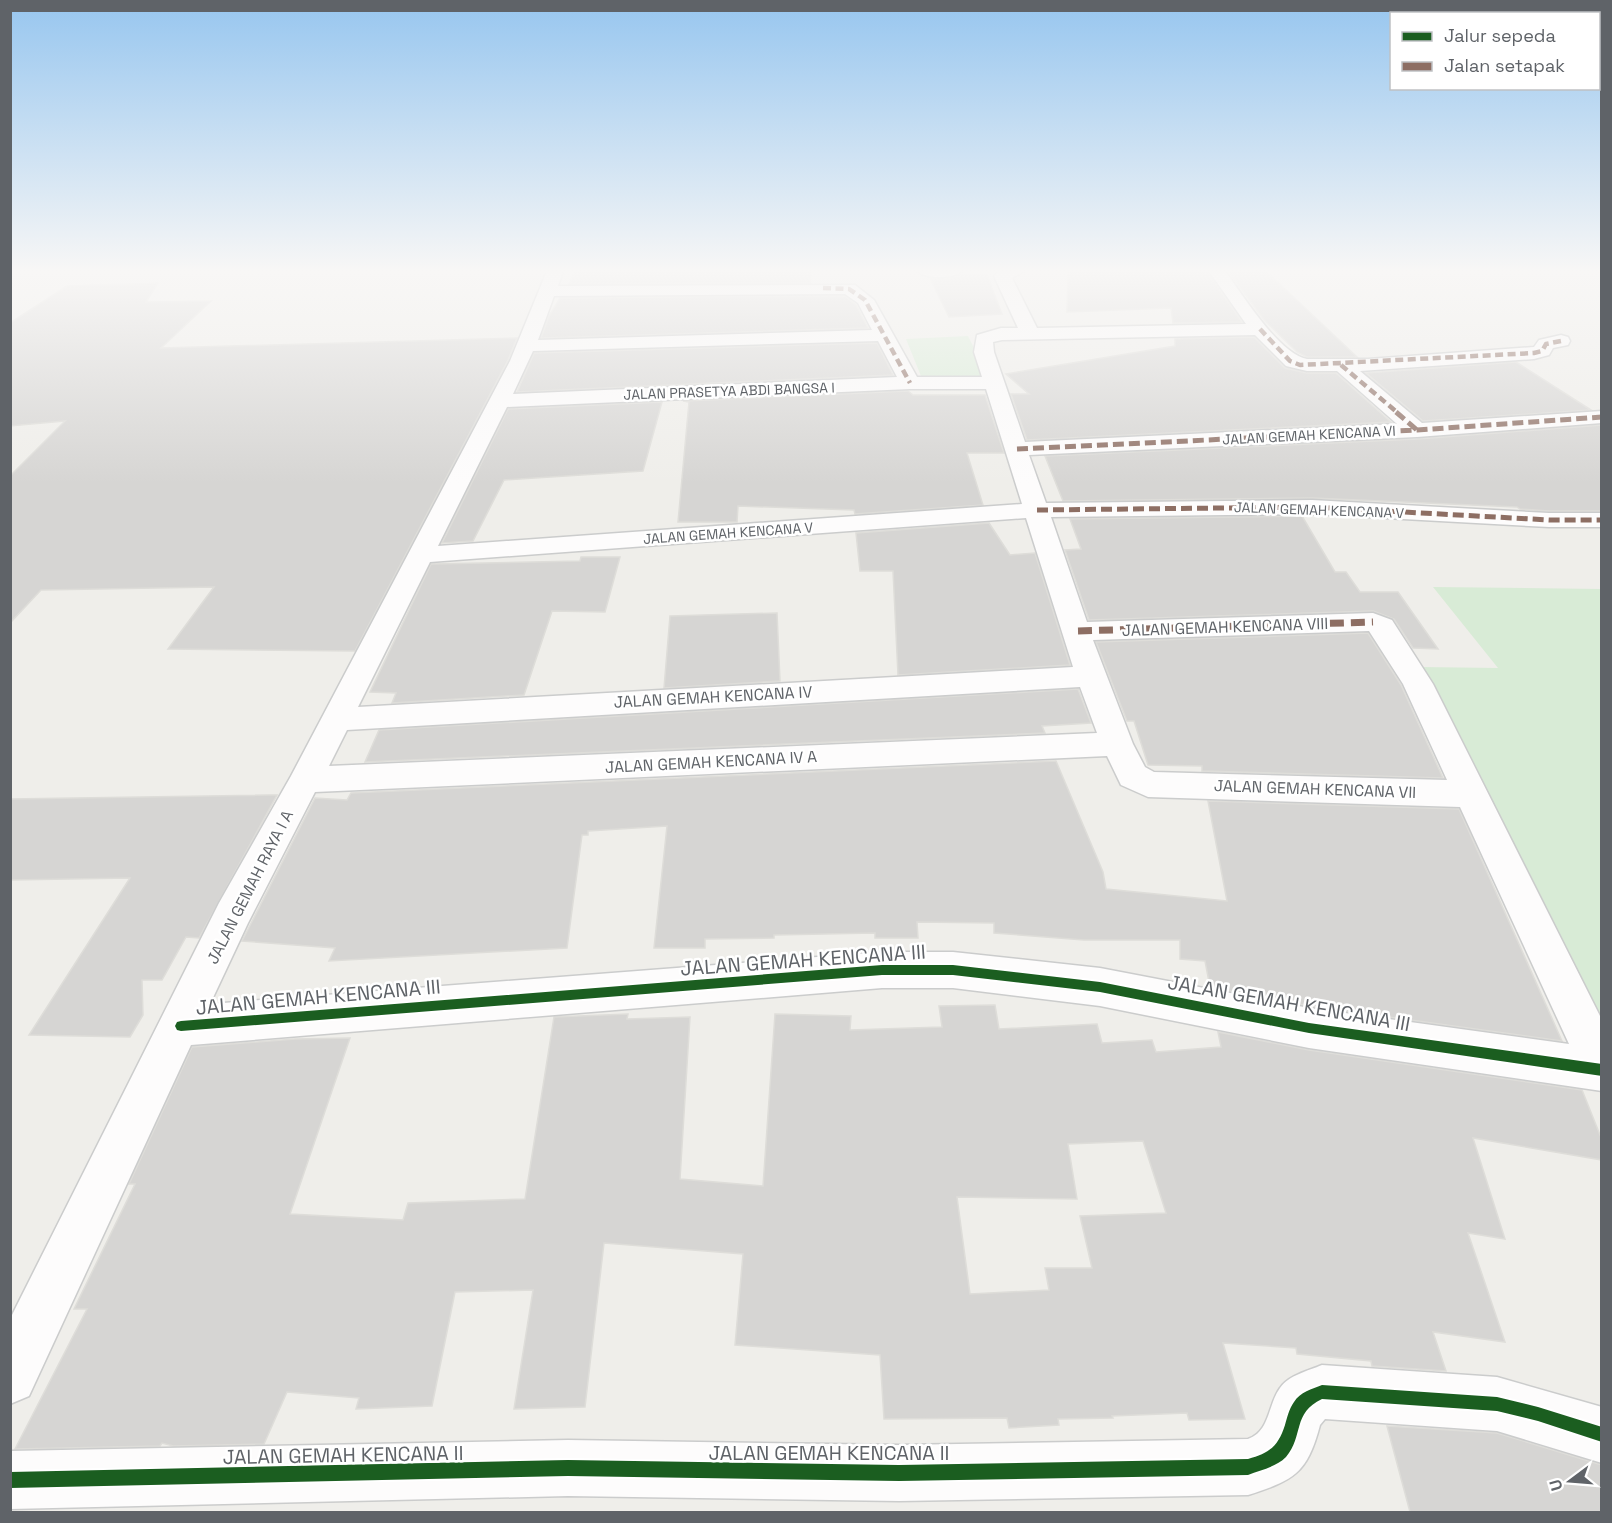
<svg xmlns="http://www.w3.org/2000/svg" width="1612" height="1523" viewBox="0 0 1612 1523" font-family="'Space Grotesk',sans-serif">
  <style>
    .green { fill: #d8ebd6 }
    .building { fill: #d6d5d3; stroke: #deddd9; stroke-width: 1.5; fill-rule: evenodd }
    .lines { fill: none; stroke-linecap: round; stroke-linejoin: round }
    .street-casing { stroke: #cbcccc; stroke-width: 3 }
    .street { fill: #fdfcfc; fill-rule: evenodd }
    .quiet-far2 { stroke: #8d6e63; stroke-width: 4.5; stroke-dasharray: 8 4.5; stroke-linecap: butt }
    .quiet-far1 { stroke: #8d6e63; stroke-width: 5; stroke-dasharray: 11 5; stroke-linecap: butt }
    .quiet { stroke: #8d6e63; stroke-width: 7; stroke-dasharray: 14 7; stroke-linecap: butt }
    .cycleway-casing { stroke: #fff; stroke-width: 4 }
    .cycleway { fill: #1b5e20; fill-rule: evenodd }
    .labels { text-anchor: middle; dominant-baseline: central; stroke-width: 5; stroke-linejoin: round; paint-order: stroke }
    .far-street-label { font-size: 14px; fill: #5f6368; stroke: #fff }
    .street-label { font-size: 16px; fill: #5f6368; stroke: #fff }
    .near-street-label { font-size: 20px; fill: #5f6368; stroke: #fff }
  </style>
  <rect width="100%" height="100%" fill="#efeeea"/>
  <!-- green -->
  <path class="green" d="M968,336L989,378L923,381L906,339Z
    M1433,587L1601,589V1025L1419,667L1498,668Z"/>
  <!-- building -->
  <path class="building" d="M574,271H811L810,283L569,284Z
    M1068,271H1207L1242,322L1173,323L1171,308L1067,312Z
    M1228,271H1266L1357,357H1307L1297,352L1264,320Z
    M960,275H987L1002,314L949,317L930,278L947,279Z
    M158,283L146,302L211,301L161,348L517,338L508,360L355,651L168,649L214,587L41,590L10,623V476L65,421L10,426V323L67,286Z
    M810,296L846,297L856,305L868,328L541,338L549,316L560,298Z
    M1254,337L1285,368L1307,373H1336L1391,422L1027,440L1011,394H1029L1006,374L1175,346V339Z
    M877,343L893,375L517,392L534,353Z
    M1516,362L1591,410L1423,421L1366,373Z
    M908,391L913,395H985L1004,453H967L983,505L855,514L854,510L738,506L737,522H678L689,402L683,401Z
    M662,402L643,471L504,480L473,541L442,543L508,409Z
    M1602,425V511H1549L1520,509L1517,507L1312,498L1063,501L1045,456L1417,439Z
    M1302,516L1335,572H1346L1360,592H1398L1438,649L1413,648L1394,619L1373,611L1089,620L1065,550L1081,549L1070,519Z
    M989,523L1010,555L1035,553L1070,665L898,675L893,571H860L856,533Z
    M581,557H620L605,612L552,611L524,695L392,703L396,693L370,692L431,564L580,561Z
    M777,613L780,681L664,688L670,616Z
    M1368,633L1401,685L1443,778L1202,771V766L1148,765L1134,721H1127L1096,642Z
    M1078,689L1091,723L1042,726L1045,733L365,762L379,730Z
    M1056,761L1103,872L1106,889L1227,901L1208,801L1459,809L1562,1041L1309,1006L1210,987L1205,961L1180,959V940H1084L994,933V923L917,922L918,938H875V933L774,935V938L705,939V948H654L667,826L588,831V835H582L567,948L329,961L335,948L242,941L315,798L347,800L351,793Z
    M269,795H277L199,938L186,937L162,980H142L143,1015L130,1037L29,1035L130,878L10,880V799Z
    M995,1005L999,1029L1097,1024L1102,1043L1152,1040L1156,1052L1221,1047L1218,1032L1309,1050L1582,1090L1602,1140V1160L1473,1138L1505,1239L1468,1233L1505,1342L1433,1332L1446,1371L1372,1366L1371,1361L1297,1354L1296,1348L1223,1343L1245,1419L1189,1420L1187,1413L1112,1416L1113,1418L1058,1419L1059,1425L1009,1428L1007,1418L884,1419L880,1355L735,1345L743,1254L604,1243L585,1407L514,1409L533,1290L455,1292L432,1406L356,1409L359,1398L287,1392L264,1444L173,1446L162,1443L160,1446L15,1449L87,1309H74L135,1184H129L192,1047L295,1039L350,1038L290,1214L403,1220L408,1203L525,1199L554,1017L628,1014L627,1019L690,1017L680,1179L763,1186L775,1014L851,1016L850,1030L942,1027L939,1006ZM1143,1141L1166,1213L1080,1216L1092,1268H1045L1049,1290L970,1294L957,1197L1077,1199L1068,1144Z
    M1387,1426L1497,1433L1602,1465V1512H1410Z"/>
  <g class="lines">
    <defs>
      <path id="street" d="M547,271H563L558,286L855,285L874,300L917,377H982L974,352L977,335L1001,328H1018L994,276L1000,271H1025L1012,278L1037,328L1246,324L1209,271H1225C1243,295 1278,353 1307,359H1368L1534,347L1539,340L1561,335L1568,337L1570,341L1568,345L1553,348L1549,355L1534,359L1360,371L1422,423L1602,411V423L1417,437L1029,455L1046,503L1312,500L1549,513H1602V527H1549L1312,514L1051,517L1087,622L1373,613L1392,620L1433,684L1602,1020V1091L1309,1048L1100,1006L953,988H882L191,1045L29,1396L10,1404V1319L219,903L291,776L510,361ZM845,294L858,303L872,330L538,340L554,296ZM1255,335L1286,366L1307,371H1337L1397,424L1025,442L994,352L993,342L1002,340ZM878,341L897,377L513,394L533,351ZM910,389H986L1022,504L438,546L507,407ZM1026,518L1073,667L358,707L430,562ZM1369,631L1403,684L1447,780L1154,772L1145,767L1133,744L1093,640ZM1080,687L1097,733L329,766L347,730ZM1107,756L1121,785L1148,797L1460,807L1569,1044L1309,1008L1100,968L953,952H882L210,1004L248,923L315,792Z
        M917,271H962C954,279 925,279 917,271Z
        M1322,1365L1497,1377L1602,1407V1463L1497,1431L1325,1419L1320,1425C1307,1474 1294,1480 1248,1495L899,1501L568,1496L10,1509V1451L568,1440L899,1445L1248,1439C1270,1432 1268,1404 1280,1388C1289,1375 1308,1371 1322,1365Z"/>
    </defs>
    <!-- street casing -->
    <use href="#street" class="street-casing"/>
    <!-- street -->
    <use href="#street" class="street"/>
    <!-- quiet-far2 -->
    <path class="quiet-far2" d="M823,288L849,289L865,300L910,383
      M1260,329L1290,361L1300,365L1534,353L1542,351L1546,344L1561,341
      M1341,365L1398,413"/>
    <!-- quiet-far1 -->
    <path class="quiet-far1" d="M1396,412L1417,430
      M1017,449L1417,430L1602,417
      M1037,510L1312,507L1549,520H1602"/>
    <!-- quiet -->
    <path class="quiet" d="M1078,631L1373,622"/>
    <defs>
      <path id="cycleway" d="M882,965H953L1100,982L1309,1023L1602,1064V1076L1309,1033L1100,992L953,975H882L181,1031L177,1030L175,1026L177,1022L181,1021Z
        M1322,1385L1497,1397L1538,1407L1602,1427V1442L1538,1421L1497,1411L1322,1399C1292,1413 1304,1436 1286,1457C1276,1467 1261,1470 1248,1475L899,1481L568,1476L10,1488V1472L568,1460L899,1465L1248,1459C1269,1453 1278,1447 1285,1425C1287,1418 1289,1409 1294,1402C1300,1392 1312,1389 1322,1385Z"/>
    </defs>
    <!-- cycleway casing -->
    <use href="#cycleway" class="cycleway-casing"/>
    <!-- cycleway -->
    <use href="#cycleway" class="cycleway"/>
  </g>
  <!-- sky -->
  <linearGradient id="sky" x2="0" y2="1"><stop stop-color="#97c6ef"/><stop offset="0.56" stop-color="#f8f7f6"/><stop offset="1" stop-color="#f8f7f6" stop-opacity="0"/></linearGradient>
  <rect width="1612" height="484" fill="url(#sky)"/>
  <g class="labels">
    <!-- far-street labels -->
    <g class="far-street-label">
      <text transform="translate(729 391) rotate(-2)">JALAN PRASETYA ABDI BANGSA I</text>
      <text transform="translate(1309 435) rotate(-3)">JALAN GEMAH KENCANA VI</text>
      <text transform="translate(1319 510) rotate(2)">JALAN GEMAH KENCANA V</text>
      <text transform="translate(728 533) rotate(-4)">JALAN GEMAH KENCANA V</text>
    </g>
    <!-- street labels -->
    <g class="street-label">
      <text transform="translate(1225 627) rotate(-2)">JALAN GEMAH KENCANA VIII</text>
      <text transform="translate(713 697) rotate(-3)">JALAN GEMAH KENCANA IV</text>
      <text transform="translate(711 762) rotate(-3)">JALAN GEMAH KENCANA IV A</text>
      <text transform="translate(1315 789) rotate(2)">JALAN GEMAH KENCANA VII</text>
      <text transform="translate(250 887) rotate(-63)">JALAN GEMAH RAYA I A</text>
    </g>
    <!-- near-street labels -->
    <g class="near-street-label">
      <text transform="translate(803 960) rotate(-4)">JALAN GEMAH KENCANA III</text>
      <text transform="translate(318 997) rotate(-5)">JALAN GEMAH KENCANA III</text>
      <text transform="translate(1289 1003) rotate(10)">JALAN GEMAH KENCANA III</text>
      <text x="829" y="1453">JALAN GEMAH KENCANA II</text>
      <text transform="translate(343 1455) rotate(-1)">JALAN GEMAH KENCANA II</text>
    </g>
  </g>
  <!-- border -->
  <rect width="1612" height="1523" fill="none" stroke="#5f6368" stroke-width="24"/>
  <!-- legend -->
  <rect x="1390" y="12" width="210" height="78" fill="#ffffff" stroke="#bfc1c3" stroke-width="1.5"/>
  <rect x="1402" y="32" width="30" height="9" fill="#1b5e20" stroke="#bfc1c3" stroke-width="1.5"/>
  <text x="1444" y="42" font-size="18" fill="#5f6368">Jalur sepeda</text>
  <rect x="1402" y="62" width="30" height="9" fill="#8d6e63" stroke="#bfc1c3" stroke-width="1.5"/>
  <text x="1444" y="72" font-size="18" fill="#5f6368">Jalan setapak</text>
  <!-- north arrow -->
  <g transform="translate(1570 1481) rotate(254)" stroke="#ffffff" stroke-width="4.5" paint-order="stroke">
  <path d="M0-4.5L10 22L0 15L-10 22Z" fill="#5f6368"/>
  <text y="-9" font-size="16" font-weight="bold" text-anchor="middle" fill="#5f6368">U</text>
  </g>
</svg>
